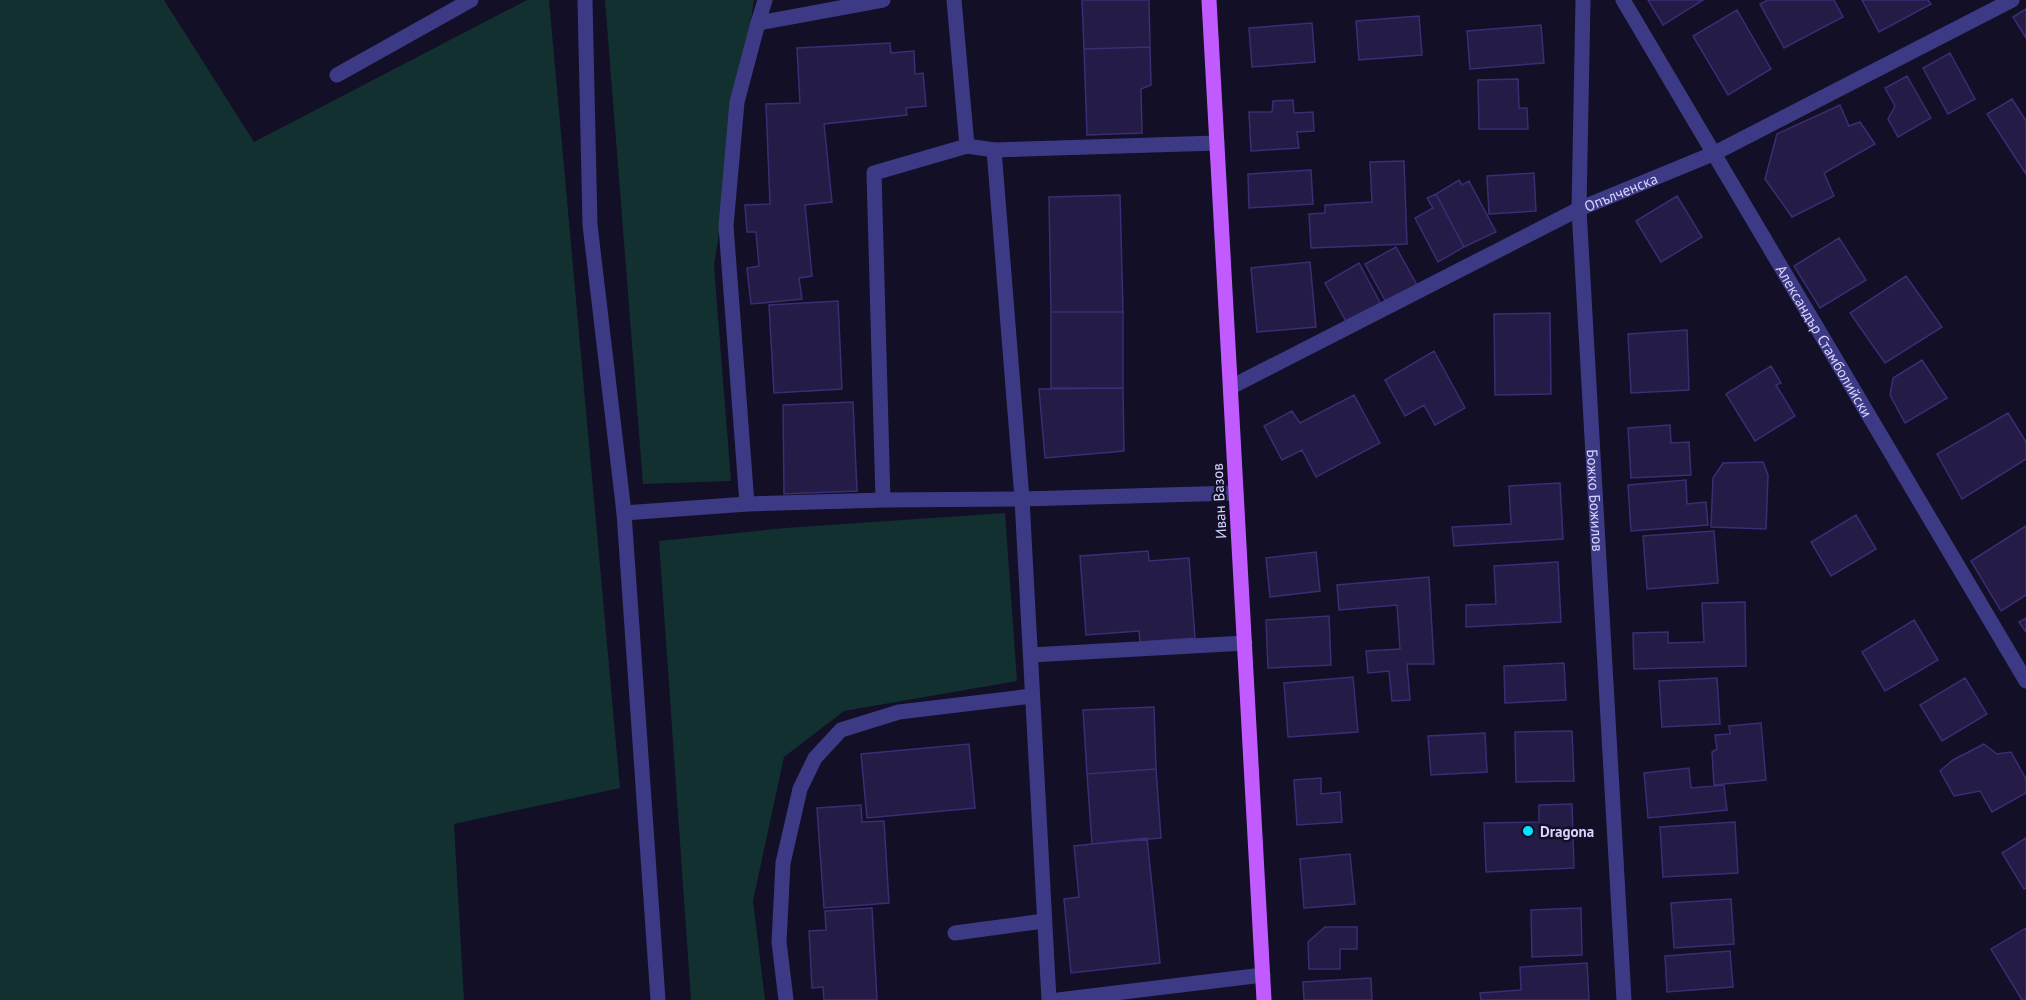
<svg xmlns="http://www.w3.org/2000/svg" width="2026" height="1000" viewBox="0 0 2026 1000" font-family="'PT Sans',sans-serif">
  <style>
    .green { fill: #12302f }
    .building { fill: #241b47; stroke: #3b2d73; stroke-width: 1.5 }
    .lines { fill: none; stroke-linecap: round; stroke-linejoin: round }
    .minor { stroke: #3d3a85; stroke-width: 15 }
    .primary { stroke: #c25bff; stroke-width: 15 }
    .poi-dot { fill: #00e5ff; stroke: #130f26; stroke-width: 2 }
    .labels { text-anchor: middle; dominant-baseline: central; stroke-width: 5; stroke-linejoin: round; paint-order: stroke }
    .street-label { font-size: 15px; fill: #d9d4ff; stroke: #130f26 }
    .poi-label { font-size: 15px; font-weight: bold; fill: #d9d4ff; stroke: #130f26; text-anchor: start }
  </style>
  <rect width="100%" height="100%" fill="#130f26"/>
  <!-- green -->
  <path class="green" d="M0,0H164L254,142L527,0H549L620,788L454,824L464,1000H0Z
    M605,0H754L714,266L731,481L643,484Z
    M1005,513L1017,681L844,711L784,757L753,901L765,1000H691L659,541L785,528Z"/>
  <!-- building -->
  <path class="building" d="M1082,0H1149L1150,47L1084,49Z
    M1648,0H1703L1663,25Z
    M1768,0H1834L1843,17L1784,48L1760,4Z
    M1862,0H1928L1931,4L1879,32Z
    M2026,9V38L2013,17Z
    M1737,10L1771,69L1728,95L1693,36Z
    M1419,16L1422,55L1359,60L1356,21Z
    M1312,23L1315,62L1252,67L1249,28Z
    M1541,25L1544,63L1470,69L1467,31Z
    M890,43L891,53L914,51L915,74L923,73L926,106L906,108L907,115L824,124L832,202L805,205L812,276L799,278L802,299L751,304L747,268L759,266L756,232H747L745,205L770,204L766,104L800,103L797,48Z
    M1150,47L1151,85L1141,89L1142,133L1087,135L1084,49Z
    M1950,53L1975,99L1948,114L1923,68Z
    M1907,76L1931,118L1898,137L1888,119L1895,106L1885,88Z
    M1518,79L1519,108H1527L1528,129H1479L1478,80Z
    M2012,99L2026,121V174L1987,114Z
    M1293,100L1294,113L1313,112L1314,131L1297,132L1299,148L1251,151L1249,112H1272L1273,101Z
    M1840,105L1849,126L1860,122L1875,144L1824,173L1834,196L1792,217L1765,179L1777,134Z
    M1404,161L1407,244L1311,248L1309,214L1325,213V205L1372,202L1370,162Z
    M1311,170L1313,204L1249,208L1248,174Z
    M1534,173L1536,211L1489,214L1487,176Z
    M1459,180L1462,185L1469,181L1496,232L1464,247L1436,194Z
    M1436,194L1464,247L1438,262L1415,218L1433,208L1427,198Z
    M1120,195L1123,312H1051L1049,197Z
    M1677,196L1702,237L1661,262L1636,221Z
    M1839,238L1866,280L1820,308L1794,266Z
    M1396,247L1417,285L1386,302L1365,264Z
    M1310,262L1316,327L1257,332L1251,268Z
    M1359,263L1382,306L1348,325L1325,283Z
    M1906,276L1942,327L1885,363L1850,313Z
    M838,301L842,389L774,393L769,305Z
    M1051,312H1123V388H1051Z
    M1550,313L1551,394L1495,395L1494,314Z
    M1687,330L1689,390L1631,393L1628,334Z
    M1434,351L1465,408L1435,425L1424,405L1405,416L1385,380Z
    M1922,360L1947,398L1905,423L1890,395L1893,378Z
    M1771,366L1781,383L1776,385L1795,416L1755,441L1726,394Z
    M1123,388L1124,451L1045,458L1039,389Z
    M1354,395L1380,443L1316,477L1302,450L1282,460L1264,426L1292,411L1300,423Z
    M853,402L857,491L784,494L783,405Z
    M2008,413L2026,442V459L1962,499L1937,454Z
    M1670,425L1671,443L1689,442L1691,475L1631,478L1628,428Z
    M1763,462L1768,475L1766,529L1711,527L1713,478L1723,463Z
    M1686,480L1687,504L1706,502L1708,525L1631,531L1628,485Z
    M1560,483L1563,539L1454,546L1452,527L1511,524L1509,486Z
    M1856,515L1876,549L1831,576L1811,542Z
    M2026,526V595L2001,611L1971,561Z
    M1714,531L1718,583L1647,589L1643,536Z
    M1148,551L1149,561L1189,558L1195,638L1140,642L1139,631L1086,635L1080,556Z
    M1316,552L1320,591L1270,597L1266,558Z
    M1558,562L1561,622L1466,627V605L1496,604L1494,566Z
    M1429,577L1434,664H1407L1410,700L1392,701L1389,671L1368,673L1366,651L1400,649L1397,605L1339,610L1337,585Z
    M1745,602L1746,666L1634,669L1633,633L1668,632V643L1704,642L1702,603Z
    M1329,616L1331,665L1268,668L1266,620Z
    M2026,618V632L2019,622Z
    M1914,620L1938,660L1885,691L1862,652Z
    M1564,663L1566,700L1505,703L1504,666Z
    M1353,677L1358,732L1288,737L1284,683Z
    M1717,678L1720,724L1662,727L1659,681Z
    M1965,678L1987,714L1942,741L1920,705Z
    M1154,707L1156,769L1087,774L1083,710Z
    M1761,723L1766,780L1714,785L1712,752L1717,749L1715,735L1730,734L1729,726Z
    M1572,731L1574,781L1516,782L1515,732Z
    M1485,733L1487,772L1431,775L1428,736Z
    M969,744L975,808L867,818L861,754Z
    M1984,744L1997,754L2011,752L2026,779V793L1992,812L1980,791L1954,796L1940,771L1953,760Z
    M1689,768L1691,788L1724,785L1727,810L1648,818L1644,773Z
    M1156,769L1161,838L1092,844L1087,774Z
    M1321,778V794L1340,792L1342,822L1297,825L1294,780Z
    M1572,804L1574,868L1486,872L1484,823L1539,822V805Z
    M861,805L862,822L884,821L889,903L824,908L817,808Z
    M1735,822L1738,873L1663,877L1660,827Z
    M1147,838L1160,963L1071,973L1064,899L1079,897L1074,846Z
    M2026,838V888L2024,889L2002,853Z
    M1350,854L1355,904L1304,908L1300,859Z
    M1731,899L1734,944L1674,948L1671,903Z
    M872,908L877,1000H824L823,987L812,988L809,931L826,930L825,911Z
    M1581,908L1582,955L1532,957L1531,910Z
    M1325,927H1357V949H1340V969H1309L1308,942Z
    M2026,928V1000H2022L1991,949Z
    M1730,951L1733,987L1667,992L1665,956Z
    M1587,963L1589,1000H1481L1480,993L1521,990L1520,967Z
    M1371,978L1372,1000H1304L1303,982Z"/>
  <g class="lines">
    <!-- minor -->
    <g class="minor">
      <path d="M585,0L590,225L624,513L658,1000"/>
      <path d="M954,0L967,146"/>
      <path id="s1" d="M1583,0L1579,209L1624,1000"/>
      <path id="s2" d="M1623,0L2026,681"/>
      <path d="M758,23L765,0"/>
      <path d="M337,75L471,0"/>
      <path d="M994,150L1022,499L1049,1000"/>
      <path id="s3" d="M1231,387L1579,209L1715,153L2012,0"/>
      <path d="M883,500L874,173L967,146L994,150L1217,143"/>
      <path d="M747,504L726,226L737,102L758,23L883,0"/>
      <path d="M624,513L747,504L883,500L1022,499L1236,493"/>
      <path d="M1031,655L1245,643"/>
      <path d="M955,933L1044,921"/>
      <path d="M786,1000L779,942L783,863L800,789L815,758L841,730L899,712L1032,696"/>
      <path d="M1058,1000L1263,975"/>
    </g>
    <!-- primary -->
    <path class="primary" d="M1209,0L1264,1000"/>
  </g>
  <!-- markers -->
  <circle class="poi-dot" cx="1528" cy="831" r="6"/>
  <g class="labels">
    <!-- street labels -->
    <g class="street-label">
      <text stroke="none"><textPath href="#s3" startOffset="436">Опълченска</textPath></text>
      <text stroke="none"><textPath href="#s2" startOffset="396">Александър Стамболийски</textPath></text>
      <text stroke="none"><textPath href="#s1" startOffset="501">Божко Божилов</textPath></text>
      <text transform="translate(1219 501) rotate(-93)">Иван Вазов</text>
    </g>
    <!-- poi labels -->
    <g class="poi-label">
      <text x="1540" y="831">Dragona</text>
    </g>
  </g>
</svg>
